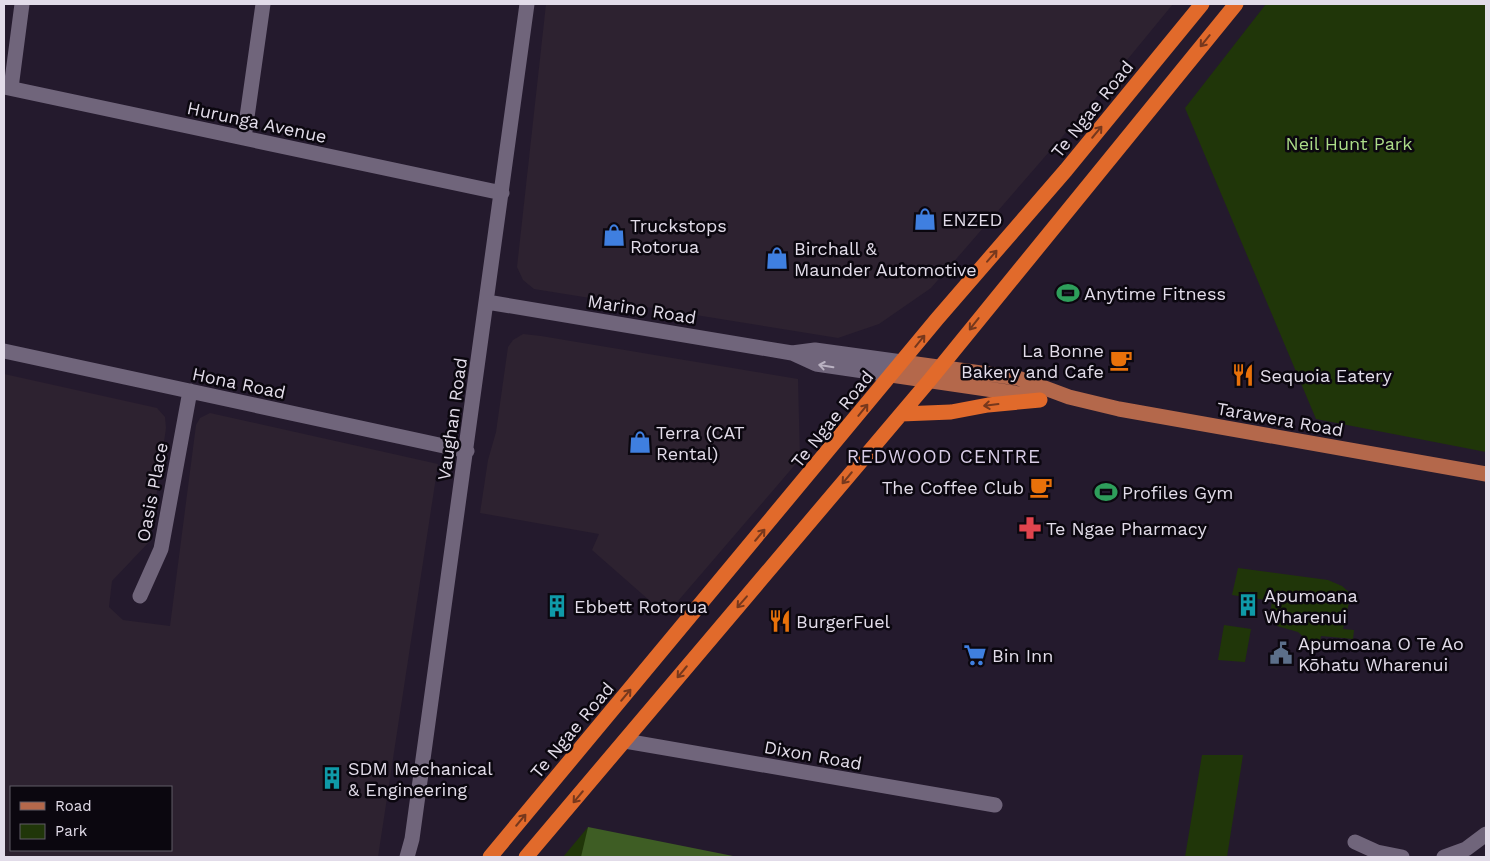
<svg xmlns="http://www.w3.org/2000/svg" width="1490" height="861" viewBox="0 0 1490 861" font-family="'Work Sans',sans-serif">
  <style>
    .industrial { fill: #2d2230; fill-rule: evenodd }
    .green { fill: #203609 }
    .forest { fill: #3e5d24 }
    .lines { fill: none; stroke-linecap: round; stroke-linejoin: round }
    .minor { stroke: #70657b; stroke-width: 15 }
    .major { stroke: #b4684b; stroke-width: 15 }
    .highway { stroke: #e16a2b; stroke-width: 15 }
    .oneway { stroke: #76381d }
    .oneway2 { stroke: #bab2c2 }
    .labels { text-anchor: middle; dominant-baseline: central; stroke-width: 5; stroke-linejoin: round; paint-order: stroke }
    .street-label { font-size: 18px; fill: #e2dce9; stroke: #0b070f }
    .park-label { font-size: 18px; fill: #acdc88; stroke: #0b070f }
    .poi-label { font-size: 18px; fill: #e2dce9; stroke: #0b070f; text-anchor: start }
    .neighbourhood-label { font-size: 19px; letter-spacing: 1px; fill: #d9cde7; stroke: #0b070f }
  </style>
  <rect width="100%" height="100%" fill="#241a2d"/>
  <!-- industrial -->
  <path class="industrial" d="M546,4H1173L1095,99L931,288L879,324L838,338L534,289L523,280L517,267Z
    M523,334L541,336L798,379L800,459L666,615L592,550L599,534L480,513L488,460L496,432L508,347L513,340Z
    M4,374L157,408L165,417L166,428L150,541L112,581L109,607L123,620L170,626L196,425L200,418L210,413L438,464L378,857H4ZM11,787H171V850H11Z"/>
  <!-- green -->
  <path class="green" d="M1266,4H1486V452L1316,419L1185,108Z
    M1238,568L1328,580L1342,586L1351,594L1343,629L1354,630L1353,639L1321,636L1318,650L1298,632L1277,626L1270,616L1272,601L1232,595Z
    M1224,625L1251,629L1245,662L1218,660Z
    M1202,755H1243L1227,857H1185Z
    M588,827L584,857H563Z"/>
  <!-- forest -->
  <path class="forest" d="M588,827L738,857H581Z"/>
  <g class="lines">
    <!-- minor -->
    <path class="minor" d="M4,87L502,193
      M11,88L22,4
      M244,138L263,4
      M487,302L792,353L816,364L891,375
      M4,351L467,451
      M792,353L815,350L902,362
      M140,596L161,549L190,391
      M625,741L995,805
      M1355,842L1377,852L1402,857
      M407,857L412,839L527,4
      M1444,857L1466,849L1486,834"/>
    <!-- major -->
    <path class="major" d="M902,362L1018,378L1069,397L1119,409L1486,474
      M891,375L1014,393L1038,399"/>
    <!-- highway -->
    <path class="highway" d="M901,414L951,412L988,405L1040,400
      M490,857L937,319L1066,170L1202,4
      M526,857L929,381L1236,4"/>
  </g>
  <!-- one-way arrows -->
  <defs><path id="oneway-shaft" d="M-6 0H5M1.5-3L5.5 0L1.5 3" fill="none" stroke-width="1.6" stroke-linecap="round" stroke-linejoin="round" transform="scale(1.25)"/></defs>
  <g class="oneway">
    <use href="#oneway-shaft" transform="translate(1205 41) rotate(129)"/>
    <use href="#oneway-shaft" transform="translate(1097 132) rotate(-50)"/>
    <use href="#oneway-shaft" transform="translate(992 256) rotate(-49)"/>
    <use href="#oneway-shaft" transform="translate(974 324) rotate(128)"/>
    <use href="#oneway-shaft" transform="translate(920 341) rotate(-51)"/>
    <use href="#oneway-shaft" transform="translate(991 405) rotate(173)"/>
    <use href="#oneway-shaft" transform="translate(863 410) rotate(-51)"/>
    <use href="#oneway-shaft" transform="translate(847 478) rotate(130)"/>
    <use href="#oneway-shaft" transform="translate(760 535) rotate(-50)"/>
    <use href="#oneway-shaft" transform="translate(742 602) rotate(131)"/>
    <use href="#oneway-shaft" transform="translate(682 672) rotate(130)"/>
    <use href="#oneway-shaft" transform="translate(626 695) rotate(-50)"/>
    <use href="#oneway-shaft" transform="translate(578 797) rotate(130)"/>
    <use href="#oneway-shaft" transform="translate(521 820) rotate(-50)"/>
  </g>
  <use class="oneway2" href="#oneway-shaft" transform="translate(826 366) rotate(-171)"/>
  <!-- icons -->
  <defs>
    <symbol id="shop-bare" viewBox="-9 -9 18 18"><path d="M-5-2.5h2.3a2.7 3.5 0 0 1 5.4 0H5L5.5 6h-11ZM-1.5-2.5h3a1.5 2.3 0 0 0-3 0Z" fill="#3f7fe0" stroke="#0b070f" stroke-width="2.5" paint-order="stroke"/></symbol>
    <symbol id="stadium-bare" viewBox="-9 -9 18 18"><path d="M0-5a6.5 5 0 1 0 0 10a6.5 5 0 1 0 0-10ZM-3.5-1.8h7v3.6h-7Z" fill="#2e9e5b" stroke="#0b070f" stroke-width="2.5" paint-order="stroke"/></symbol>
    <symbol id="cafe-bare" viewBox="-9 -9 18 18"><path d="M-5.5-4.5H6V0H3Q3 3.5 0 3.5H-2.5Q-5.5 3.5-5.5 0ZM3-3.2v2h1.7v-2ZM-6 4.5H4V6H-6Z" fill="#e8710a" stroke="#0b070f" stroke-width="2.5" paint-order="stroke"/></symbol>
    <symbol id="restaurant-bare" viewBox="-9 -9 18 18"><path d="M-5-6h1v4h1v-4h1v4h1v-4h1v5L-1.5 .5V6h-2V.5L-5-1ZM5-6V6H3V1.5H1.5Q1.5-4 5-6Z" fill="#e8710a" stroke="#0b070f" stroke-width="2.5" paint-order="stroke"/></symbol>
    <symbol id="pharmacy-bare" viewBox="-9 -9 18 18"><path d="M-2-6h4v4h4v4h-4v4h-4v-4h-4v-4h4Z" fill="#e0444e" stroke="#0b070f" stroke-width="2.5" paint-order="stroke"/></symbol>
    <symbol id="building-bare" viewBox="-9 -9 18 18"><path d="M-4-6H4V6H1V3H-1V6H-4ZM-2.5-4.3h1.7v1.8h-1.7ZM.8-4.3h1.7v1.8H.8ZM-2.5-1h1.7V.8h-1.7ZM.8-1h1.7V.8H.8Z" fill="#0f9aa8" stroke="#0b070f" stroke-width="2.5" paint-order="stroke"/></symbol>
    <symbol id="civic-bare" viewBox="-9 -9 18 18"><path d="M-.6-6.5H3V-4.5H.6V-3L4-1V1h2V6H-6V1h2V-1L-.6-3ZM-1.2 2.5V6h2.4V2.5Z" fill="#5c6f8a" stroke="#0b070f" stroke-width="2.5" paint-order="stroke"/></symbol>
    <symbol id="supermarket-bare" viewBox="-9 -9 18 18"><path d="M-6-5.5h2.5l.6 2H6L4.5 2H-2.5L-4.4-4H-6ZM-1.5 3.2a1.3 1.3 0 1 0 .1 0ZM3 3.2a1.3 1.3 0 1 0 .1 0Z" fill="#3f7fe0" stroke="#0b070f" stroke-width="2.5" paint-order="stroke"/></symbol>
  </defs>
  <g fill-rule="evenodd">
    <use href="#shop-bare" x="909" y="203" width="32" height="32"/>
    <use href="#shop-bare" x="598" y="219" width="32" height="32"/>
    <use href="#shop-bare" x="761" y="242" width="32" height="32"/>
    <use href="#stadium-bare" x="1052" y="277" width="32" height="32"/>
    <use href="#cafe-bare" x="1105" y="344" width="32" height="32"/>
    <use href="#restaurant-bare" x="1227" y="359" width="32" height="32"/>
    <use href="#shop-bare" x="624" y="426" width="32" height="32"/>
    <use href="#cafe-bare" x="1025" y="471" width="32" height="32"/>
    <use href="#stadium-bare" x="1090" y="476" width="32" height="32"/>
    <use href="#pharmacy-bare" x="1014" y="512" width="32" height="32"/>
    <use href="#building-bare" x="1232" y="589" width="32" height="32"/>
    <use href="#building-bare" x="541" y="590" width="32" height="32"/>
    <use href="#restaurant-bare" x="764" y="605" width="32" height="32"/>
    <use href="#civic-bare" x="1265" y="637" width="32" height="32"/>
    <use href="#supermarket-bare" x="959" y="639" width="32" height="32"/>
    <use href="#building-bare" x="316" y="762" width="32" height="32"/>
  </g>
  <g class="labels">
    <!-- street labels -->
    <g class="street-label">
      <text transform="translate(1092 109) rotate(-51)">Te Ngae Road</text>
      <text transform="translate(257 122) rotate(12)">Hurunga Avenue</text>
      <text transform="translate(642 309) rotate(9)">Marino Road</text>
      <text transform="translate(239 383) rotate(12)">Hona Road</text>
      <text transform="translate(452 419) rotate(-82)">Vaughan Road</text>
      <text transform="translate(832 419) rotate(-51)">Te Ngae Road</text>
      <text transform="translate(1280 419) rotate(10)">Tarawera Road</text>
      <text transform="translate(152 492) rotate(-79)">Oasis Place</text>
      <text transform="translate(572 730) rotate(-50)">Te Ngae Road</text>
      <text transform="translate(813 755) rotate(10)">Dixon Road</text>
    </g>
    <!-- park labels -->
    <g class="park-label">
      <text x="1349" y="143">Neil Hunt Park</text>
    </g>
    <!-- poi labels -->
    <g class="poi-label">
      <text x="942" y="219">ENZED</text>
      <text x="630" y="225">Truckstops<tspan x="630" dy="21">Rotorua</tspan></text>
      <text x="794" y="248">Birchall &amp;<tspan x="794" dy="21">Maunder Automotive</tspan></text>
      <text x="1084" y="293">Anytime Fitness</text>
      <text x="1104" y="350" text-anchor="end">La Bonne<tspan x="1104" dy="21">Bakery and Cafe</tspan></text>
      <text x="1260" y="375">Sequoia Eatery</text>
      <text x="656" y="432">Terra (CAT<tspan x="656" dy="21">Rental)</tspan></text>
      <text x="1024" y="487" text-anchor="end">The Coffee Club</text>
      <text x="1122" y="492">Profiles Gym</text>
      <text x="1046" y="528">Te Ngae Pharmacy</text>
      <text x="1264" y="595">Apumoana<tspan x="1264" dy="21">Wharenui</tspan></text>
      <text x="574" y="606">Ebbett Rotorua</text>
      <text x="796" y="621">BurgerFuel</text>
      <text x="1298" y="643">Apumoana O Te Ao<tspan x="1298" dy="21">Kōhatu Wharenui</tspan></text>
      <text x="992" y="655">Bin Inn</text>
      <text x="348" y="768">SDM Mechanical<tspan x="348" dy="21">&amp; Engineering</tspan></text>
    </g>
    <!-- neighbourhood labels -->
    <g class="neighbourhood-label">
      <text x="944" y="456">REDWOOD CENTRE</text>
    </g>
  </g>
  <!-- border -->
  <rect width="1490" height="861" fill="none" stroke="#e2dce9" stroke-width="10"/>
  <!-- legend -->
  <rect x="10" y="786" width="162" height="65" fill="#0b070f" stroke="#615c66"/>
  <rect x="20" y="802" width="25" height="8" fill="#b4684b" stroke="#615c66"/>
  <text x="55" y="811" font-size="15" fill="#e2dce9">Road</text>
  <rect x="20" y="824" width="25" height="15" fill="#203609" stroke="#615c66"/>
  <text x="55" y="836" font-size="15" fill="#e2dce9">Park</text>
</svg>
